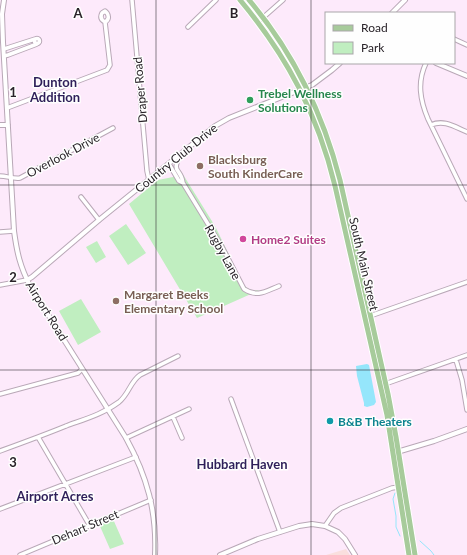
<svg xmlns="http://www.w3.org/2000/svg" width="467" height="555" viewBox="0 0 467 555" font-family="Lato,sans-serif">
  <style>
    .industrial { fill: #fadfde }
    .green { fill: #c0eec0 }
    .water { fill: #95e6fb }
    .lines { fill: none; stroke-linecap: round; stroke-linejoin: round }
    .stream { stroke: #95e6fb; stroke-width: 1 }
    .minor-casing { stroke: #b9a8b7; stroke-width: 5.5 }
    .tertiary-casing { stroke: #b9a8b7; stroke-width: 6 }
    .primary-casing { stroke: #fff; stroke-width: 7 }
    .minor { stroke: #fff; stroke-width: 3.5 }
    .tertiary { stroke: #fff; stroke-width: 4 }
    .primary { stroke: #a7cb9b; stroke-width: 5 }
    .grid { fill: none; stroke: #292329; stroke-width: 1; stroke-opacity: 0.55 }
    .leisure-dot { fill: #2e9e5b; stroke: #fefefe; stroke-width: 1.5 }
    .education-dot { fill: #8d6e63; stroke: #fefefe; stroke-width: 1.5 }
    .hotel-dot { fill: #d1479c; stroke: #fefefe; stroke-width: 1.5 }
    .culture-dot { fill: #0f9aa8; stroke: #fefefe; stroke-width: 1.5 }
    .labels { text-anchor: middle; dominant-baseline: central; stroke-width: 3; stroke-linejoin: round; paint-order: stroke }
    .street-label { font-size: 12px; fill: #292329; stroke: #fefefe }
    .leisure-label { font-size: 12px; font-weight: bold; fill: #27864d; stroke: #fefefe; text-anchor: start }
    .education-label { font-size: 12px; font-weight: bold; fill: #785e54; stroke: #fefefe; text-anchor: start }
    .hotel-label { font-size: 12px; font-weight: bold; fill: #b23c85; stroke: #fefefe; text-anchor: start }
    .culture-label { font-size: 12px; font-weight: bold; fill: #0d838f; stroke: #fefefe; text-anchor: start }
    .neighbourhood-label { font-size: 13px; font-weight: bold; fill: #2e1f59; stroke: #fefefe }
    .grid-label { font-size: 13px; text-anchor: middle; font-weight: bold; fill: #292329; stroke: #fefefe; stroke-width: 3; stroke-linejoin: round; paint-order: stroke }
  </style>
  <rect width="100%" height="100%" fill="#fdeafb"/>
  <!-- industrial -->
  <path class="industrial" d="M346,549L350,555H326Z"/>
  <!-- green -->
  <path class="green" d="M179,168L215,226L244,285C249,290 253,291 260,290L197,318L129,204L158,180L173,177Z
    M126,224L146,253L128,265L109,236Z
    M97,241L106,257L96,263L86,247Z
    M81,299L101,332L78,345L59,311Z
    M113,519L124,544L110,549L99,524Z"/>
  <!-- water -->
  <path class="water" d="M367,364L369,365L376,402L374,405L367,407L364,406V403L357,376L356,366Z"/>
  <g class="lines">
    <!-- stream -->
    <path class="stream" d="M395,493L393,499L396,516V527L400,536
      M420,541L431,551L434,555"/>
    <defs>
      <path id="minor" d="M132,0L147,171L149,180
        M258,22L283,0
        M188,27L216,0
        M34.5 41a2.5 2.5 0 1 1 5 0a2.5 2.5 0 1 1-5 0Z
        M454,39L467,45
        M4,49L35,39
        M4,56L8,55L37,44
        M426,63C417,82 420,100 428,119L467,199
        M7,108L107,70L110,65L105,22C109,20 109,16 107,13L105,11L102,13C100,17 101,20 105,22
        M431,125C444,119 455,127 467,132
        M181,154C170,174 181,167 183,183
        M169,164L179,181L183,183L222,247L244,289C258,298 266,291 279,286
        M0,176C7,176 13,179 20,178L113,128
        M81,197L99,220
        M0,232L14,231
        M0,285L27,280
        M370,316L467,282
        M456,360L462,380L467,410
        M385,384L467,355
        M0,394L78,373L82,369
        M231,399L280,532
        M173,417L182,438
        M38,437L90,526
        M126,438L189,409
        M0,451C22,443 44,435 66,426C85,419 103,414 119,402C129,394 130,382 140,375L178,356
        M0,509L136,457
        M325,526L334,513L341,508L392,488L399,487
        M20,555L151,500"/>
      <path id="tertiary" d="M4,0L2,14L3,42L14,231C17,253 20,266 30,286L126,438C147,476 157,512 155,555
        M392,13L405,0
        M436,63L467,76
        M0,125H8
        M27,280L32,277L99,220L215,126L229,118L312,85L332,70L340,63
        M397,452L434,441L467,429
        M220,555L258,539L299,526L312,524L325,526L338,532L345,539L355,555"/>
      <path id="primary" d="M240,0C287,56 318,115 335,186L387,415L409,555
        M249,0C293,52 323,114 340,180L388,394L396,437L415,555"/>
    </defs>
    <!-- minor casing -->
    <use href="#minor" class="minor-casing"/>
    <!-- tertiary casing -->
    <use href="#tertiary" class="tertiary-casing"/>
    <!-- primary casing -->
    <use href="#primary" class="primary-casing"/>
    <!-- minor -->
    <use href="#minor" class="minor"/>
    <!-- tertiary -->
    <use href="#tertiary" class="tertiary"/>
    <!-- primary -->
    <use href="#primary" class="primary"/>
  </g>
  <!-- grid -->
  <path class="grid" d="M156,0V555M311,0V555M0,185H467M0,370H467"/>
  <!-- markers -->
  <circle class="leisure-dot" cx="250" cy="100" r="4"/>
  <g class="education-dot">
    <circle cx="200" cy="166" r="4"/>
    <circle cx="116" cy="301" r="4"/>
  </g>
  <circle class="hotel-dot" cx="243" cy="239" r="4"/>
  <circle class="culture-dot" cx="330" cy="421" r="4"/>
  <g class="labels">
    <!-- street labels -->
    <g class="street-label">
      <text transform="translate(140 90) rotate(-95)">Draper Road</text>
      <text transform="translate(63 155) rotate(-28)">Overlook Drive</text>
      <text transform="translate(176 158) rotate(-39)">Country Club Drive</text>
      <text transform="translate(223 252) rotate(61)">Rugby Lane</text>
      <text transform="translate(364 264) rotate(77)">South Main Street</text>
      <text transform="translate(47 311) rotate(58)">Airport Road</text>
      <text transform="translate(85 527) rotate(-23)">Dehart Street</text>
    </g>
    <!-- leisure labels -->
    <g class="leisure-label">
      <text x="258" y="93">Trebel Wellness<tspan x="258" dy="14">Solutions</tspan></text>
    </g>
    <!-- education labels -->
    <g class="education-label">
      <text x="208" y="159">Blacksburg<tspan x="208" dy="14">South KinderCare</tspan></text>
      <text x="124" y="294">Margaret Beeks<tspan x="124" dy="14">Elementary School</tspan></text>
    </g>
    <!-- hotel labels -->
    <g class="hotel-label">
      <text x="251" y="239">Home2 Suites</text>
    </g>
    <!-- culture labels -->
    <g class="culture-label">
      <text x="338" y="421">B&amp;B Theaters</text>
    </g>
    <!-- neighbourhood labels -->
    <g class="neighbourhood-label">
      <text x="55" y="82">Dunton<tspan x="55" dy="15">Addition</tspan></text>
      <text x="242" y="464">Hubbard Haven</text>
      <text x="55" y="496">Airport Acres</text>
    </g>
  </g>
  <g class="grid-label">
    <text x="78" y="18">A</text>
    <text x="234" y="18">B</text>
    <text x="13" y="97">1</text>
    <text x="13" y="282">2</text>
    <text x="13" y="467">3</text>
  </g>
  <!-- legend -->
  <rect x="325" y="12" width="130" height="52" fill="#fefefe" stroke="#a9a6a9"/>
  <rect x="333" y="25" width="20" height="6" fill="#a7cb9b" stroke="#a9a6a9"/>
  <text x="361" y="32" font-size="12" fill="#292329">Road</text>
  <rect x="333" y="42" width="20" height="12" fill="#c0eec0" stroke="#a9a6a9"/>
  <text x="361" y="52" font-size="12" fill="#292329">Park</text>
</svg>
